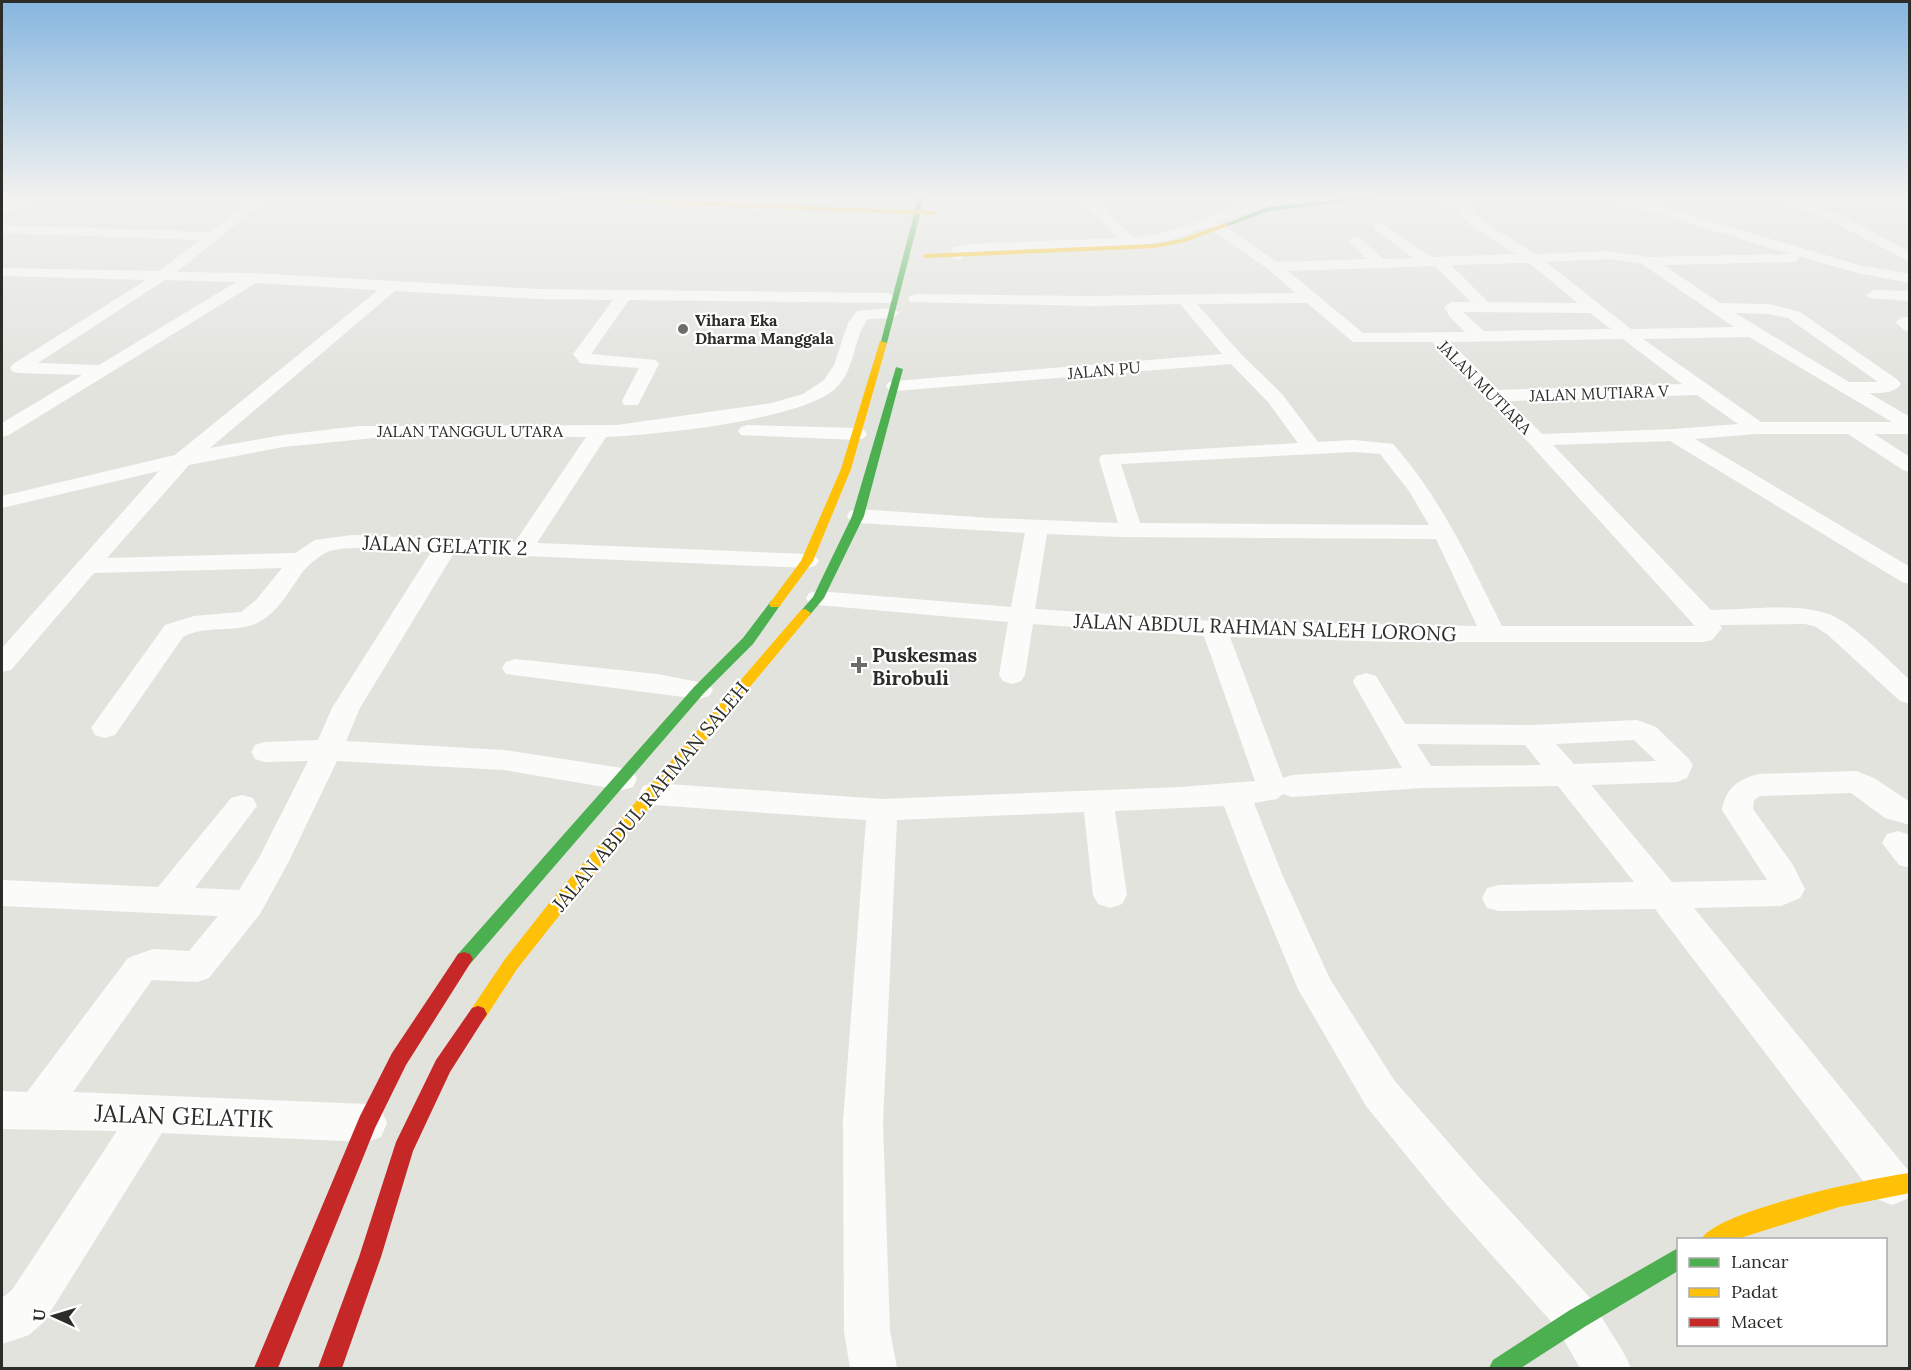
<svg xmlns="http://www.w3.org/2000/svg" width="1911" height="1370" viewBox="0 0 1911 1370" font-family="Lora,serif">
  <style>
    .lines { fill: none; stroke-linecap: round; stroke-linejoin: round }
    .street { fill: #fbfbfa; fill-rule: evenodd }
    .fast { fill: #4caf50; fill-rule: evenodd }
    .slow { fill: #ffc107; fill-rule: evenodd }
    .jam { fill: #c62828; fill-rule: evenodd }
    .poi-dot { fill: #6c6c68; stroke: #fff; stroke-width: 2 }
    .labels { text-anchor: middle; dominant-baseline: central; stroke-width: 4.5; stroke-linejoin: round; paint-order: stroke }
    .far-poi-label { font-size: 16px; font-weight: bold; fill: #2c2c28; stroke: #fff; text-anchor: start }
    .far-street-label { font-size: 16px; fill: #2c2c28; stroke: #fff }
    .street-label { font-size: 20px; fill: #2c2c28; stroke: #fff }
    .poi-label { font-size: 20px; font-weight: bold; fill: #2c2c28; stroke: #fff; text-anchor: start }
    .near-street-label { font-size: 24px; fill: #2c2c28; stroke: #fff }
  </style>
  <rect width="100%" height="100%" fill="#e3e3de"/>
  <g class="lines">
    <!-- street -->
    <path class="street" d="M28,195H44L2,214V206Z
      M259,195H272L177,272L253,273L538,289L889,293L897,298L889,303L629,300L591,354L656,360L659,364L640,401L638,405H624L622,401L639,368L586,364L580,363L573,354L613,300L538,299L395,291L210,448L283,435L359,426L617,425L772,403L803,394L824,380L834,365L848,323L857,311L892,308L900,313L892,318L868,319C852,340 856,369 836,388C803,420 655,435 606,437L537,543L807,554L815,556L819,561L815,566L807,568L454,553L360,708L346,741L504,750L622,768L633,771L637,779L633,787L622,790L504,770L337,761L288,863L260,914L209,978L197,982L152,980L73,1092L367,1104L381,1109L387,1123L381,1137L367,1142L162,1133L44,1322L29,1335L2,1344V1298L12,1290L117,1131L2,1129V1091L27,1092L128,958L153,949L189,951L218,916L2,906V880L158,887L231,798L242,795L253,798L257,806L195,888L239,890L260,856L308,761L265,762L255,759L251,752L255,745L265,742L318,740L332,708L431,552C405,551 354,544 330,551C319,555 308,565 301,574C290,590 278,612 259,622C235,634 206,624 183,637L115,735L105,738L95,735L91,728L165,625L194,616L241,612L256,600L282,568L94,573L11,670L2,672V648L159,471L2,508V496L175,455L378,290L256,283L9,435L2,437V423L82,375L19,373L13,372L10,368L13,364L146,280L2,276V268L159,271L200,240L2,233V225L210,232ZM165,280L236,282L99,365L38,363ZM394,436L586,437L515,542L352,535L315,540L295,553L107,558L189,465L283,447Z
      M754,195H766L759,210L754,211L748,207Z
      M1079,195H1090L1133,237C1170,236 1204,217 1239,206C1275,194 1312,195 1349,195L1343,199L1271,206L1215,223L1222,224L1277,262L1367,259L1348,241L1355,237L1360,238L1383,259L1413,258L1375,229L1373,226L1380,222L1431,257L1516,254L1471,226L1459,213L1435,195H1449L1469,207L1481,220L1535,254L1609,251L1647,257L1791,254L1606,198L1604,195H1622L1859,265L1910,274V283L1857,273L1799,256L1798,261L1793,262L1663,265L1720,303L1769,304L1800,312L1898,380L1901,384C1894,394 1881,393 1869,393L1910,417V434H1874L1910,457V472L1903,470L1848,434H1757L1695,439L1910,567V584L1902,582L1670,441L1553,445L1711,610C1747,610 1797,602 1831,615C1855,625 1889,661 1910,680V704L1900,701L1828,635L1814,626L1805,624L1720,625L1722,628L1712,640L1703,642H1396L1230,637L1283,778L1292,775L1402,768L1353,682L1356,676L1366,673L1376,676L1405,724L1533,725L1637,720L1656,727L1688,758L1693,765L1687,778L1677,782L1591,785L1672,882L1767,880L1722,810C1726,788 1737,780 1758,774L1856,771L1874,778L1910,802V825L1885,818L1851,793L1760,796L1754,800L1753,809L1793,865L1805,889L1800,898L1781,906L1694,908L1907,1169C1911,1179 1911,1189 1907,1199L1892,1205L1877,1199L1655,909L1499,911L1487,908L1482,898L1487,888L1499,885L1634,882L1558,786L1422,788L1292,797L1283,794L1277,799L1254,803L1282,874L1330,979L1394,1080L1476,1174L1594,1302C1604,1325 1621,1344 1631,1368H1580L1557,1328L1446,1204L1366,1106L1298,989L1250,874L1224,806L1115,811L1127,895L1122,904L1110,908L1098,904L1093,895L1084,812L897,820L883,1122L890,1331L897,1368H850L844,1331L843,1122L866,820L654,805L643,802L639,794L643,786L654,783L882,799L1180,787L1255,781L1204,636L1033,624L1025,675L1021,681L1012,684L1003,681L999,675L1008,622L818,605L809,603L806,598L809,593L818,591L1011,607L1025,533L858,523L850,521L847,516L850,511L858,509L990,518L1118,523L1099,459L1102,455L1298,443L1268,402L1231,364L895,391L889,390L886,386L889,382L895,381L1222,354L1180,304L1090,306L910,302L908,299L910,296L916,294L1090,296L1296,293L1269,270L1212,230L1210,227L1212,225L1170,240L1143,245L968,252L964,253L962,259L957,260L950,256L952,248L967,244L1118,238L1080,199ZM1609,259L1642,264L1734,327L1631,329L1546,262ZM1529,263L1578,303L1488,302L1451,265ZM1435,266L1471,302H1452L1444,307L1450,317L1465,332L1363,333L1288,271ZM1307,303L1353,342H1432L1530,444L1695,626H1502C1470,562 1441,498 1393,444L1354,440L1318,442L1282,394L1241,354L1197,304ZM1463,312L1590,313L1611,329L1484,331ZM1735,313L1769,314L1788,318L1878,382H1849ZM1749,337L1892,422H1761L1643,339ZM1623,339L1682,384L1499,390L1450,342ZM1697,395L1738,424L1674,429L1542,434L1509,401ZM1354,452L1380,454L1409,491L1429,525L1140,523L1121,464ZM1047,534L1121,537L1436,539L1477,626L1212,621L1035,609ZM1634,740L1656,761L1574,764L1556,744ZM1417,744L1525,745L1541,765L1431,766Z
      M1770,195H1786L1806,202L1812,199L1910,198V206L1818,207L1845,217L1910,252V262L1835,223Z
      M1874,290L1910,291V301L1869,298L1866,295Z
      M1903,317H1910V332L1904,330L1895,322Z
      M748,425L857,428L864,430L867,434L864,438L857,440L741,435L738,431L741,427Z
      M515,659L657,674L709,684L713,690L709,696L699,699L506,674L502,668L506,662Z
      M1898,831L1910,835V868L1899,865L1882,843L1887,834Z"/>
    <!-- fast -->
    <path class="fast" d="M919,195H925L887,343L880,345Z
      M1382,195H1398L1269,211L1228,226L1223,225L1268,207Z
      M896,367L903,369L864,516L824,598L809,616H801L799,613L813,597L852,516Z
      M775,600L781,604L753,644L704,693L470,964L464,966L458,964L455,959L458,954L694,687L743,638L771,601Z
      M1678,1248V1271L1586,1326L1521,1368H1489L1493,1360L1570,1310Z"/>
    <!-- slow -->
    <path class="slow" d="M498,195H535L933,211L936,213L933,215L501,197Z
      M1226,223L1228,226L1185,242L1155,248L926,258L922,256L926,254L1155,244L1181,239Z
      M880,341L887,343L851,469L813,561L779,607H771L769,604L801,561L841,469Z
      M805,609L811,613L809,616L566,907L517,969L484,1020L478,1022L472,1020L469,1014L472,1008L505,959L554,897L801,610Z
      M1910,1173V1193L1839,1207L1734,1240H1701C1713,1211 1875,1177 1910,1173Z"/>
    <!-- jam -->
    <path class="jam" d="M464,952L470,954L473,959L406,1065L375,1128L278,1368H254L360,1116L392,1053L458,954Z
      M478,1006L484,1008L487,1014L450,1072L413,1151L381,1257L342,1368H318L359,1257L396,1142L436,1060L472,1008Z"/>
  </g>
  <!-- sky -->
  <linearGradient id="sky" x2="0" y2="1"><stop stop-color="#86b6df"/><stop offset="0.51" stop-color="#f2f2f0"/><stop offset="1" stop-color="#f2f2f0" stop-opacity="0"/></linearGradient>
  <rect width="1911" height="386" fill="url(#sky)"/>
  <!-- markers -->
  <g class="poi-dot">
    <circle cx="683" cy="329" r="6"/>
    <path d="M856 656h6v6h6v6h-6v6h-6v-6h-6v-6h6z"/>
  </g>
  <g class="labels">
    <!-- far-poi labels -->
    <g class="far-poi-label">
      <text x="695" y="320">Vihara Eka<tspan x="695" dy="18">Dharma Manggala</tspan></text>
    </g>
    <!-- far-street labels -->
    <g class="far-street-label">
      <text transform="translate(1104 370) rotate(-5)">JALAN PU</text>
      <text transform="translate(1485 387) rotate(45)">JALAN MUTIARA</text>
      <text transform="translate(1599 393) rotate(-2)">JALAN MUTIARA V</text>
      <text x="470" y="431">JALAN TANGGUL UTARA</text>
    </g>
    <!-- street labels -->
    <g class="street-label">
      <text transform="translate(445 545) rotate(2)">JALAN GELATIK 2</text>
      <text transform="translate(1265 627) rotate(2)">JALAN ABDUL RAHMAN SALEH LORONG</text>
      <text transform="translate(650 796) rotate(-50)">JALAN ABDUL RAHMAN SALEH</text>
    </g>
    <!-- poi labels -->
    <g class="poi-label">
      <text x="872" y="654">Puskesmas<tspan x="872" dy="23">Birobuli</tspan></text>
    </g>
    <!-- near-street labels -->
    <g class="near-street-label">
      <text transform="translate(184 1116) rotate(2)">JALAN GELATIK</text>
    </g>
  </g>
  <!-- border -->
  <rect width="1911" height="1370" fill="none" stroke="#2c2c28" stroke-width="6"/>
  <!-- legend -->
  <rect x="1677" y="1238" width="210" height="108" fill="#ffffff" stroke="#ababa9" stroke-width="1.5"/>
  <rect x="1689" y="1258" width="30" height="9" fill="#4caf50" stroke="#ababa9" stroke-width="1.5"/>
  <text x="1731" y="1268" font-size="18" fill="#2c2c28">Lancar</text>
  <rect x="1689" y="1288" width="30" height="9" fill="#ffc107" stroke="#ababa9" stroke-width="1.5"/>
  <text x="1731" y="1298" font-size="18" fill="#2c2c28">Padat</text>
  <rect x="1689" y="1318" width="30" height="9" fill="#c62828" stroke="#ababa9" stroke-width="1.5"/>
  <text x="1731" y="1328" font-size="18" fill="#2c2c28">Macet</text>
  <!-- north arrow -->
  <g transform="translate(54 1316) rotate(274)" stroke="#ffffff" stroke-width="4.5" paint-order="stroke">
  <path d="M0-4.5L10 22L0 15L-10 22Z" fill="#2c2c28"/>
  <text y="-9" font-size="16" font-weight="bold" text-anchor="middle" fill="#2c2c28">U</text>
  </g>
</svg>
